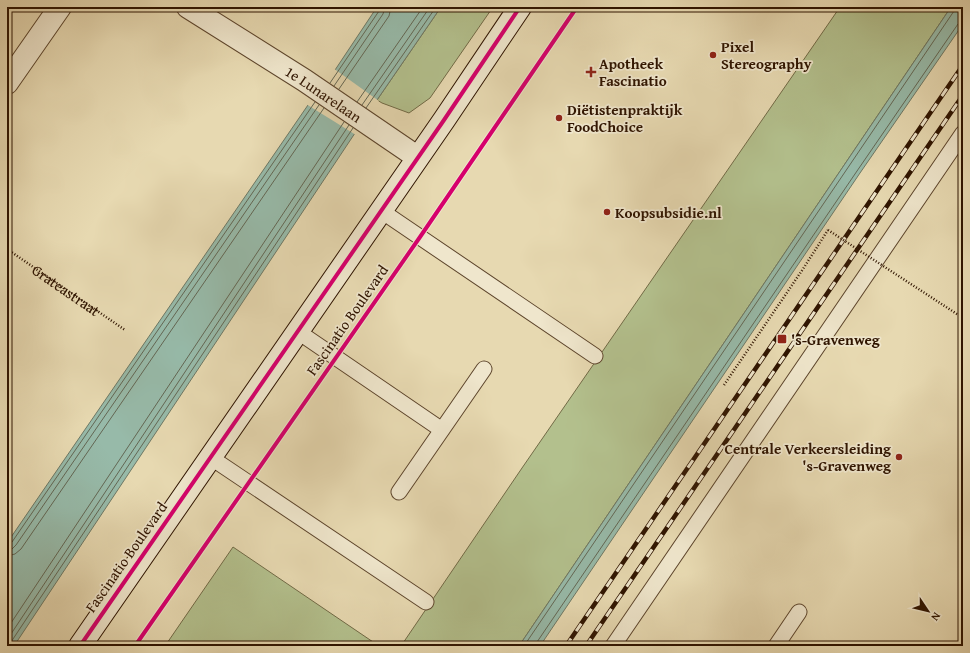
<svg xmlns="http://www.w3.org/2000/svg" width="970" height="653" viewBox="0 0 970 653" font-family="'Gentium Book Plus',serif">
  <style>
    .green { fill: #b3c08d; stroke: #716a46 }
    .water { fill: #97baa9; stroke: #6d7865 }
    .pier { fill: #e7d9b1 }
    .lines { fill: none; stroke-linecap: round; stroke-linejoin: round }
    .shore { stroke: #636754; stroke-width: 1 }
    .lane-casing { stroke: #5d452c; stroke-width: 17 }
    .street-casing { stroke: #5d452c; stroke-width: 24 }
    .secondary-casing { stroke: #2f1400; stroke-width: 24 }
    .path { stroke: #2f1400; stroke-width: 2.5; stroke-dasharray: 1 2; stroke-linecap: butt }
    .lane { stroke: #efe6cc; stroke-width: 15 }
    .street { stroke: #efe6cc; stroke-width: 22 }
    .secondary { stroke: #efe6cc; stroke-width: 22 }
    .rail-casing { stroke: #2f1400; stroke-width: 4.5 }
    .rail { stroke: #efe6cc; stroke-width: 3; stroke-dasharray: 9; stroke-linecap: butt }
    .path-bridge { stroke: #2f1400; stroke-width: 2.5; stroke-dasharray: 1 2; stroke-linecap: butt }
    .cycleway-casing { stroke: #efe6cc; stroke-width: 6 }
    .cycleway { stroke: #d6006c; stroke-width: 4 }
    .poi-dot { fill: #8f2418; stroke: #efe6cc; stroke-width: 1.5 }
    .labels { text-anchor: middle; dominant-baseline: central; stroke-width: 3.5; stroke-linejoin: round; paint-order: stroke }
    .poi-label { font-size: 15px; font-weight: bold; fill: #2f1400; stroke: #efe6cc; text-anchor: start }
    .street-label { font-size: 15px; fill: #2f1400; stroke: #efe6cc }
  </style>
  <rect width="100%" height="100%" fill="#e7d9b1"/>
  <filter id="stains"><feTurbulence type="fractalNoise" baseFrequency=".005" numOctaves="4"/><feColorMatrix values="0 0 0 0 .2 0 0 0 0 .09 0 0 0 0 .02 0 0 0 .5 -.17"/></filter>
  <radialGradient id="worn" r=".72"><stop offset=".6" stop-color="#630" stop-opacity="0"/><stop offset="1" stop-color="#630" stop-opacity=".3"/></radialGradient>
  <!-- green -->
  <path class="green" d="M441,7H493L430,98L409,113L382,103L377,100Z
    M840,7H951L519,646H401L522,468Z
    M233,547L379,646H165Z"/>
  <!-- water -->
  <path class="water" d="M377,7H441L377,100L14,646H7V543L308,105L335,70Z
    M951,7H963V24L860,173L540,646H519Z"/>
  <!-- pier -->
  <path class="pier" d="M333,68L379,101L356,135L306,104Z"/>
  <g class="lines">
    <!-- shore -->
    <path class="shore" d="M330,83L379,11L380,7
      M334,86L383,14L385,7
      M339,89L389,16L391,7
      M357,102L423,7
      M362,105L430,7
      M366,108L436,7
      M7,545L12,542L315,102
      M7,550L12,549L16,545L319,105
      M7,556L15,554L21,549L324,108
      M7,629L344,122
      M7,640L349,125
      M11,646V642L353,128
      M524,646L954,11V7
      M537,646V642L857,171L958,24L963,22"/>
    <defs>
      <path id="lane" d="M380,210L595,356
        M297,331L442,430
        M210,457L426,602
        M399,492L484,369
        M613,646L963,133
        M776,646L799,612"/>
      <g id="street">
        <path id="s2" d="M188,7L304,80L417,157"/>
        <path d="M7,83L60,7"/>
      </g>
      <path id="secondary" d="M80,646L444,120L520,7"/>
    </defs>
    <!-- lane casing -->
    <use href="#lane" class="lane-casing"/>
    <!-- street casing -->
    <use href="#street" class="street-casing"/>
    <!-- secondary casing -->
    <use href="#secondary" class="secondary-casing"/>
    <!-- path -->
    <g class="path">
      <path id="s1" d="M7,249L125,330"/>
      <path d="M724,385L803,269L828,230"/>
    </g>
    <!-- lane -->
    <use href="#lane" class="lane"/>
    <!-- street -->
    <use href="#street" class="street"/>
    <!-- secondary -->
    <use href="#secondary" class="secondary"/>
    <defs>
      <path id="rail" d="M566,646L963,65
        M586,646L963,95"/>
    </defs>
    <!-- rail casing -->
    <use href="#rail" class="rail-casing"/>
    <!-- rail -->
    <use href="#rail" class="rail"/>
    <!-- path-bridge -->
    <path class="path-bridge" d="M828,230L963,318"/>
    <defs>
      <path id="cycleway" d="M80,646L444,120L520,7
        M135,646L420,237L577,7"/>
    </defs>
    <!-- cycleway casing -->
    <use href="#cycleway" class="cycleway-casing"/>
    <!-- cycleway -->
    <use href="#cycleway" class="cycleway"/>
  </g>
  <!-- markers -->
  <g class="poi-dot">
    <circle cx="713" cy="55" r="4"/>
    <path d="M589 66h4v4h4v4h-4v4h-4v-4h-4v-4h4z"/>
    <circle cx="559" cy="118" r="4"/>
    <circle cx="607" cy="212" r="4"/>
    <rect x="777" y="334" width="10" height="10" rx="2"/>
    <circle cx="899" cy="457" r="4"/>
  </g>
  <g class="labels">
    <!-- poi labels -->
    <g class="poi-label">
      <text x="721" y="46">Pixel<tspan x="721" dy="17">Stereography</tspan></text>
      <text x="599" y="63">Apotheek<tspan x="599" dy="17">Fascinatio</tspan></text>
      <text x="567" y="109">Diëtistenpraktijk<tspan x="567" dy="17">FoodChoice</tspan></text>
      <text x="615" y="212">Koopsubsidie.nl</text>
      <text x="791" y="339">'s-Gravenweg</text>
      <text x="891" y="448" text-anchor="end">Centrale Verkeersleiding<tspan x="891" dy="17">'s-Gravenweg</tspan></text>
    </g>
    <!-- street labels -->
    <g class="street-label">
      <text stroke="none"><textPath href="#s2" startOffset="161">1e Lunarelaan</textPath></text>
      <text stroke="none"><textPath href="#s1" startOffset="72">Grateastraat</textPath></text>
      <text transform="translate(347 320) rotate(-55)">Fascinatio Boulevard</text>
      <text transform="translate(126 557) rotate(-55)">Fascinatio Boulevard</text>
    </g>
  </g>
  <!-- margin -->
  <rect width="970" height="653" fill="none" stroke="#e7d9b1" stroke-width="24"/>
  <rect x="8" y="8" width="954" height="637" fill="none" stroke="#2f1400" stroke-width="2"/>
  <rect x="12" y="12" width="946" height="629" fill="none" stroke="#2f1400"/>
  <!-- north arrow -->
  <g transform="translate(928 611) rotate(125)" stroke="#efe6cc" stroke-width="3" paint-order="stroke">
  <path d="M0-3L7 15L0 10L-7 15Z" fill="#2f1400"/>
  <text y="-6" font-size="11" font-weight="bold" text-anchor="middle" fill="#2f1400">N</text>
  </g>
  <rect width="100%" height="100%" filter="url(#stains)"/>
  <rect width="100%" height="100%" fill="url(#worn)"/>
</svg>
